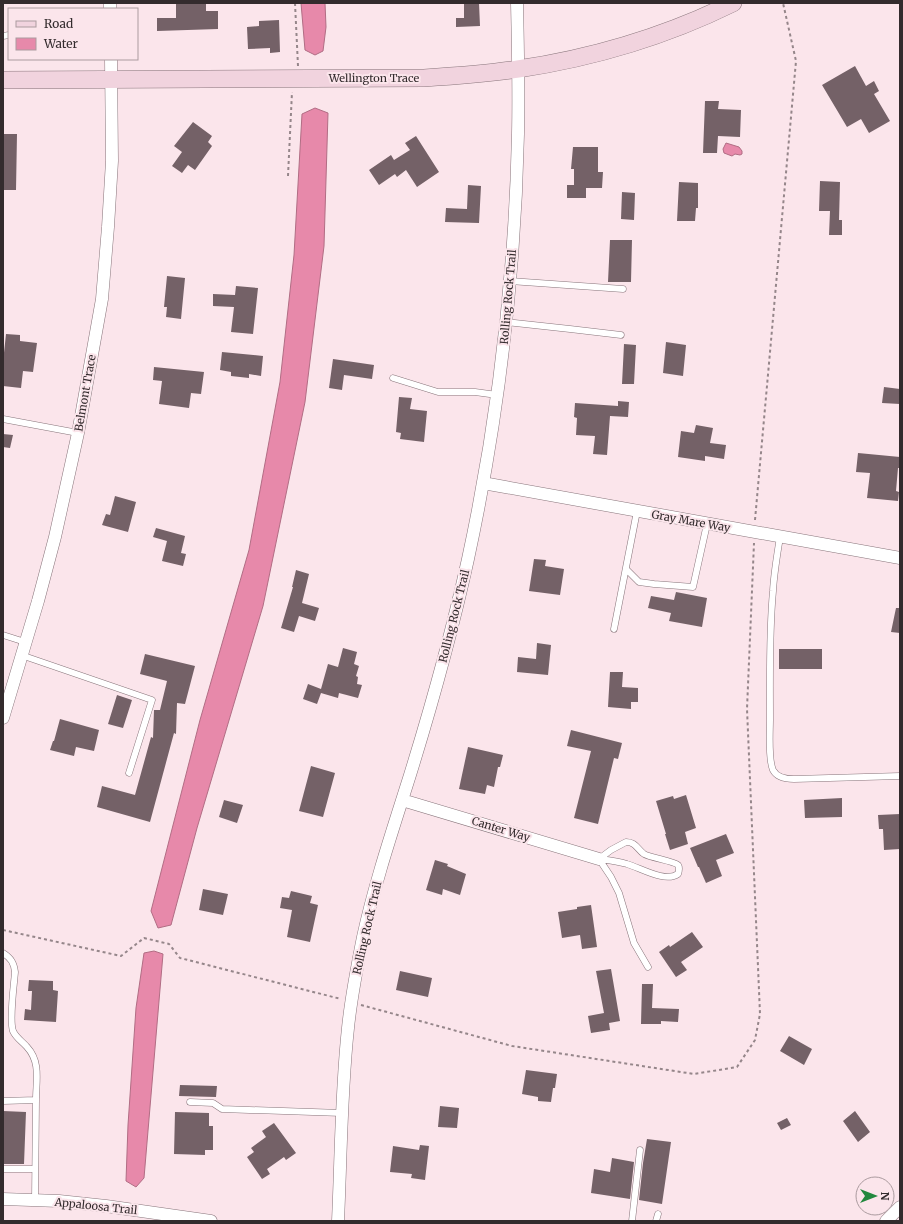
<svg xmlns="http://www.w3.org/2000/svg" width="903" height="1224" viewBox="0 0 903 1224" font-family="Merriweather,serif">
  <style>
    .water { fill: #e789aa; stroke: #b16d84 }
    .building { fill: #746167 }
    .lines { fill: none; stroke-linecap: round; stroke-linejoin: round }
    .lane-casing { stroke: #88757b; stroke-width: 7 }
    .street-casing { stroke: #88757b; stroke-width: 13 }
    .secondary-casing { stroke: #88757b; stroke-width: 18 }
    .path { stroke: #95868a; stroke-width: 2; stroke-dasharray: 3 3; stroke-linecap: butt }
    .lane { stroke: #fff; stroke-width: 6 }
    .street { stroke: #fff; stroke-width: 12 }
    .secondary { stroke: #f1d3de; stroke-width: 17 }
    .labels { text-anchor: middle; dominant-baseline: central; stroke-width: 4; stroke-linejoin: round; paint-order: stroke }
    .street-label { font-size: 11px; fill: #332b2d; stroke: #fbe5eb }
  </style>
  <rect width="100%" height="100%" fill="#fbe5eb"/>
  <!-- water -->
  <path class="water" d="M301,3H325L326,27L323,51L315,55L305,50Z
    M315,108L328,113L324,246L305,402L263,606L197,828L171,925L158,928L151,911L200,720L249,550L280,382L294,255L302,114Z
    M726,143L739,147L742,151V154L740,155L735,154L732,156L724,153L723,149Z
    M154,951L163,954L144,1178L136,1187L126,1181L128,1125L136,1008L144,953Z"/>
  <!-- building -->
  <path class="building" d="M176,3H206V11H218V29L157,31V18H176Z
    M464,3H479L480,26L456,27V18H464Z
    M279,20L280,52L270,53V48L248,49L247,27L259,26V21Z
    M855,66L866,86L874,81L879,91L874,94L890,121L869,133L861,119L847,127L822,85Z
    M705,101H719L718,109L741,110L740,137L718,136L717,153H703Z
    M193,122L212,136L208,142L212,146L195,170L188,165L182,173L172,166L182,152L174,146Z
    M3,134H17L16,190H3Z
    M416,136L439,172L417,187L406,170L397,177L395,174L379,185L369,170L391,155L394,160L410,150L405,143Z
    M573,147H598V172H603L602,188H586V198H567V185H574V169H571Z
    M820,181L840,182L839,220H842V235H829L830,211H819Z
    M679,182L698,183V208H696L695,221H677Z
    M468,185L481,186L479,223L445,222L446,208L467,209Z
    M622,192L635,193L634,220L621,219Z
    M610,240H632L631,282H608Z
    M167,276L185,278L181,319L166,317L167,307H164Z
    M236,286L258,288L253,334L231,332L234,307L213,306V294L235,295Z
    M6,334L20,335V341L37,343L33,372L23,371L21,388L3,386V362Z
    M666,342L686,345L683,376L663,373Z
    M624,344L636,345L634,384H622Z
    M222,352L263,356L261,376L249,374V378L231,376V372L220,370Z
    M333,359L374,365L372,379L344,375L342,390L329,388Z
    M154,367L204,372L201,394L191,393L189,408L159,404L162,381L153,380Z
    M884,387L900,389V404L882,403Z
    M399,397L412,398L410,409L427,411L424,442L400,439L401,433L396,432Z
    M618,401L629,402L628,417L610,416L607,455L593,454L595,436L576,435L577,418L574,417L575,403L618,406Z
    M696,425L713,428L710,443L726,445L724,459L705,456V461L678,457L681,431L694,433Z
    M3,434L13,435L10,448L3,447Z
    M858,453L900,457V468H898L896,491L899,492L898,501L867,498L870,473L856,472Z
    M115,496L136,502L128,532L102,525L106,514L110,515Z
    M156,528L185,536L181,553L186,554L183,566L162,561L167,541L153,537Z
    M534,559L546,560L545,566L564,569L560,595L529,591Z
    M296,570L309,574L302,603L319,608L315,621L299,616L294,632L281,628L293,587H292Z
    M676,592L707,598L702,627L669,621L671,613L648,608L651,596L674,600Z
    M896,608H900V633L891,632Z
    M537,643L551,645L548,675L517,672L518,657L536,659Z
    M343,648L357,652L354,664L359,666L356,676L358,677L357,684L362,685L358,698L339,693L338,698L321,693L317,704L303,699L308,684L321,689L328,664L338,667Z
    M779,649H822V669H779Z
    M145,654L195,666L185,704L177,703L176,734L174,733L150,822L97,807L102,786L135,795L151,737L153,738L154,710H160L167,681L140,674Z
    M610,672H623L622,687L638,688V702H631V709L608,707Z
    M117,695L132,700L123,728L108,724Z
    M60,719L99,730L94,751L76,747L74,756L50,750L53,741H54Z
    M571,730L622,743L618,759L614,758L598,824L574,818L591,751L567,746Z
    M468,747L503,755L500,767H498L494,787L487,785L485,794L459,789Z
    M311,766L335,773L323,817L299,811Z
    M686,795L696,828L685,832L688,844L670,850L665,834H666L656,801L673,796L674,799Z
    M842,798V817L805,818L804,800Z
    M224,800L243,805L237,823L219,817Z
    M900,814V849L884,850L883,829H879L878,815Z
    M726,834L734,853L716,860L722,876L706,883L699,867H698L690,848Z
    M435,860L448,864L447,866L466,874L460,895L443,889L442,895L426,890Z
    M203,889L228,894L223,915L199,910Z
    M291,891L312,896L310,903L318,905L310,942L287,937L292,910L280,908L282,897L289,898Z
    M591,905L597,947L582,949L580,935L562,938L558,912L577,909V907Z
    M692,932L703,947L681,962L687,970L676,977L659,952L669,945L670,947Z
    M611,969L620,1021L609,1023L610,1030L591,1033L588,1016L604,1013L596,971Z
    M400,971L432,978L428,997L396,990Z
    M29,980L53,981V990L58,991L56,1022L24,1020L25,1009L31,1010L32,991H28Z
    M642,984H653L652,1008L679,1009L678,1022L661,1021V1024H641Z
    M789,1036L812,1049L804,1065L780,1051Z
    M526,1070L557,1074L555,1088H553L551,1102L538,1101V1097L522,1094Z
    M180,1085L217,1086L216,1097L179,1096Z
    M440,1106L459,1108L457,1128L438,1127Z
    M3,1111L26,1112L24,1164H3Z
    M855,1111L870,1132L858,1142L843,1121Z
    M175,1112L209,1113V1126H213V1150H205V1155L174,1154Z
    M787,1118L791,1125L781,1130L777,1123Z
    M274,1123L296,1153L286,1160L284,1157L267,1169L270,1174L262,1179L247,1157L254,1152L251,1148L266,1137L262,1131Z
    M647,1139L671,1142L662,1204L639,1200L643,1163Z
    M420,1145L429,1146L425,1180L411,1178L412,1174L390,1172L393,1146L419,1150Z
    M612,1158L634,1162L630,1199L591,1193L594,1169L610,1172Z"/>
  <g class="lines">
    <defs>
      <path id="lane" d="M3,36L9,35
        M510,281L623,289
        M506,322L570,329L621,335
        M393,378L438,392H475L497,395
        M3,419L78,433
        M780,537C777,555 774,573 773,591C769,633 770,676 770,719C770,732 768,759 773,770C777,778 787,779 794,779L900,776
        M626,569L639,582L654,584L693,587L707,524
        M614,629L637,511
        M3,635L25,642
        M21,655L152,700L129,773
        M626,842C636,842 637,849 644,854C651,858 674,861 678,865C680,868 679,871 678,874C665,883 641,868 627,864C618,861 608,860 599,859L611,850Z
        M599,859L611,877L619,893L634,943L648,967
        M3,953C11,958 14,963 15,972C14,985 9,1020 13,1031C16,1038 23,1042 27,1047C41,1062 36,1081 36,1100
        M3,1101L36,1100L35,1201
        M190,1102L213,1103L222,1109L342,1113
        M3,1169H35
        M632,1221L640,1150
        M656,1221L658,1214"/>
      <path id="street" d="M110,3V9
        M483,483L900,558
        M3,718L38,601L55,537L78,433L102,299L108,227L112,161L111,59
        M402,800L599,859
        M3,1199L59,1201L106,1206L211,1221
        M338,1221C341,1157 341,1092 348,1028C351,998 357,967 363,937C375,882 393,829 410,775C432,704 452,632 468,559C498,420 515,276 518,134C519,90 518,47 517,3
        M886,1221L900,1207"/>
      <path id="secondary" d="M3,80L424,78C456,76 487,74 518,69C592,58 666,36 733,3"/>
    </defs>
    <!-- lane casing -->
    <use href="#lane" class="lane-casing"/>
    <!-- street casing -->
    <use href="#street" class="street-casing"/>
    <!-- secondary casing -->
    <use href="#secondary" class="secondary-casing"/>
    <!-- path -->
    <path class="path" d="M295,3L298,66
      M288,176L292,92
      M755,520L796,61L783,3
      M3,930L121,956L144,938L169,944L180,958L341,999
      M361,1005L512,1046L694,1074L737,1067L755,1040L760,1014L747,709L754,543"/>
    <!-- lane -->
    <use href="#lane" class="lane"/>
    <!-- street -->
    <use href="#street" class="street"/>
    <!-- secondary -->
    <use href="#secondary" class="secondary"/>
  </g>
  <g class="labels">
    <!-- street labels -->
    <g class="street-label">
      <text x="374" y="78">Wellington Trace</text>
      <text transform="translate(508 297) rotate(-85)">Rolling Rock Trail</text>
      <text transform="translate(85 393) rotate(-80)">Belmont Trace</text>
      <text transform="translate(691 521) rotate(10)">Gray Mare Way</text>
      <text transform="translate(454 616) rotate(-76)">Rolling Rock Trail</text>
      <text transform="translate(501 829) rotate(17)">Canter Way</text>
      <text transform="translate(367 928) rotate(-77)">Rolling Rock Trail</text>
      <text transform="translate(96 1206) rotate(6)">Appaloosa Trail</text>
    </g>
  </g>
  <!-- border -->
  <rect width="903" height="1224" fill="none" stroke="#332b2d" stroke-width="8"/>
  <!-- legend -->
  <rect x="8" y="8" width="130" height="52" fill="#fbe5eb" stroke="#ab9b9f"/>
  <rect x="16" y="21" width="20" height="6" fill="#f1d3de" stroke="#ab9b9f"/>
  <text x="44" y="28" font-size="12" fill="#332b2d">Road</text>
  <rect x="16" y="38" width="20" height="12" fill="#e789aa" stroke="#ab9b9f"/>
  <text x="44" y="48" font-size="12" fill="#332b2d">Water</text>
  <!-- north arrow -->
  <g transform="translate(875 1196) rotate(90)"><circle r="19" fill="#fbe5eb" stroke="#ab9b9f"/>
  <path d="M0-3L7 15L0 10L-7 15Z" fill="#22883e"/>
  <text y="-6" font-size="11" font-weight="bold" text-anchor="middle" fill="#332b2d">N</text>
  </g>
</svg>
